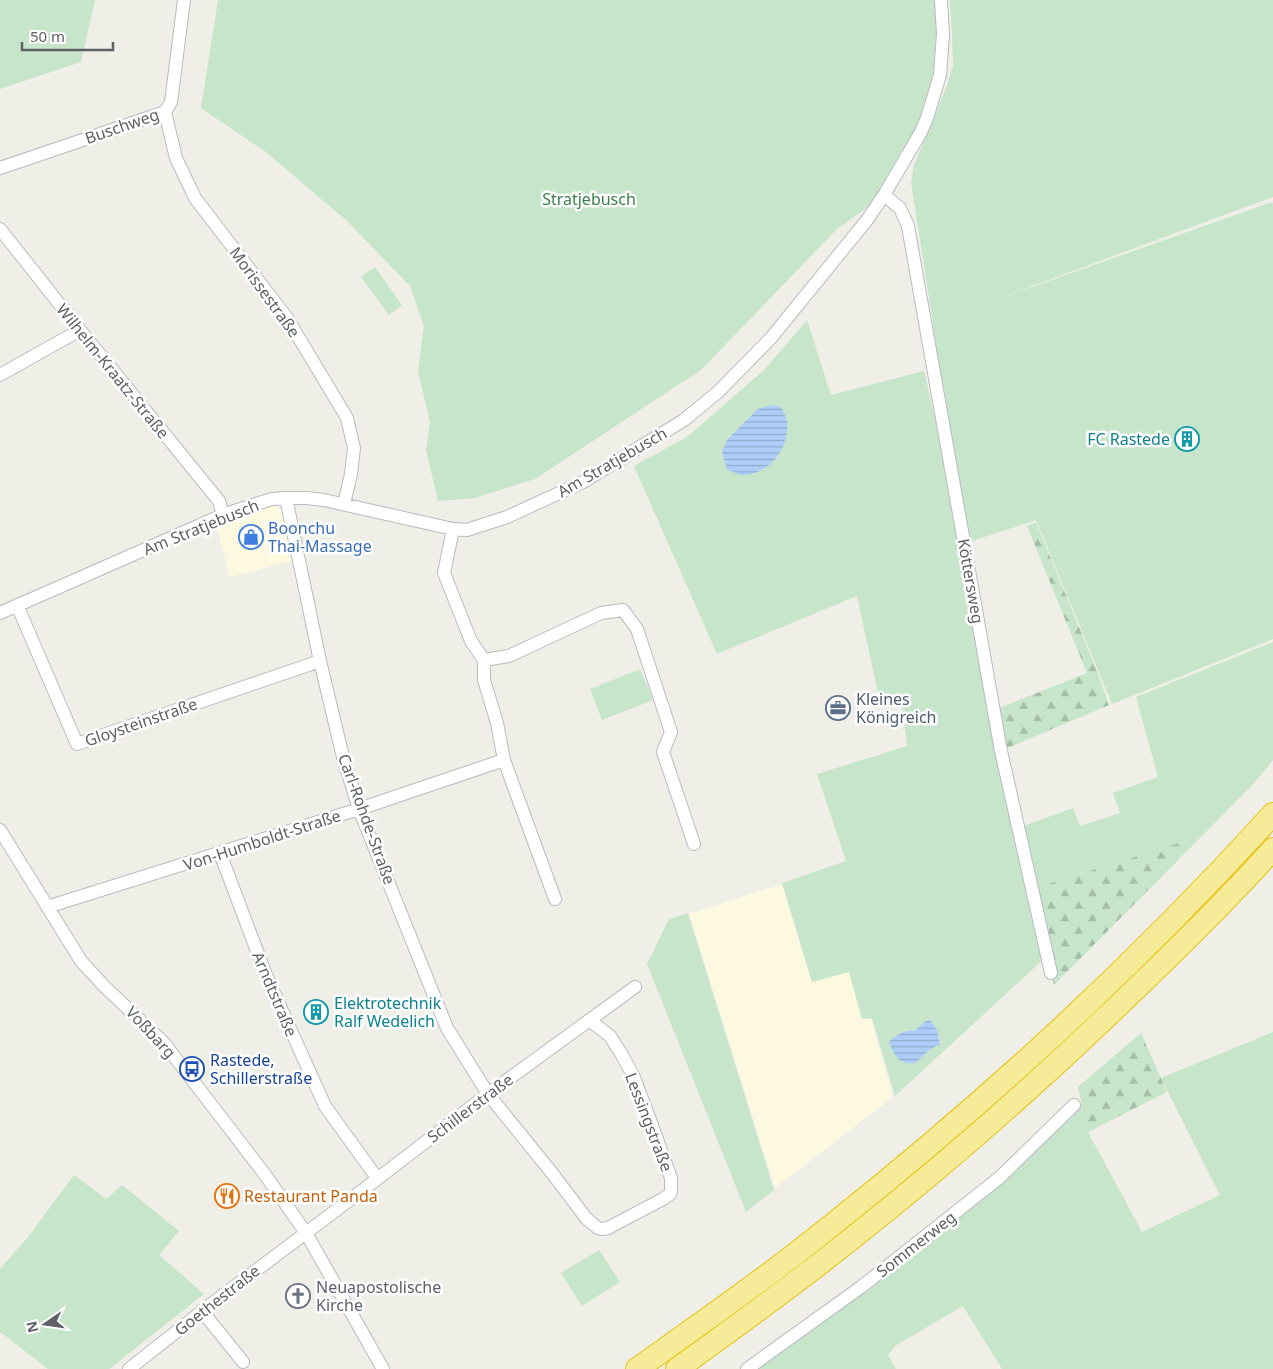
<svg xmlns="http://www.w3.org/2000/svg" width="1273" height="1369" viewBox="0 0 1273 1369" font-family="'Noto Sans',sans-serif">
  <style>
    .commercial { fill: #fcf9e0 }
    .green { fill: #c6e5ca; fill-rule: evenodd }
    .forest { fill: url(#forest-firs) }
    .water { fill: url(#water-rules) }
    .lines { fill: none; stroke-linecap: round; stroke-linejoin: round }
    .street-casing { stroke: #b9bbbf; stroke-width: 14 }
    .highway-casing { stroke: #e5c211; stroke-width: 24 }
    .street { stroke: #fff; stroke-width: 12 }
    .highway { stroke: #f5eb98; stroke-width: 22 }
    .labels { text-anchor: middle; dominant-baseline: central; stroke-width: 5; stroke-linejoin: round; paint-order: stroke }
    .street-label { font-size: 16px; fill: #5e6166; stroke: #fff }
    .park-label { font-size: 16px; fill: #3b8048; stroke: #fff }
    .culture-label { font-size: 16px; fill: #0d838f; stroke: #fff; text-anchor: end }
    .shop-label { font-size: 16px; fill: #366cbe; stroke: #fff; text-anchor: start }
    .service-label { font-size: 16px; fill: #4e5e75; stroke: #fff; text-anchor: start }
    .transit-label { font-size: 16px; fill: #164399; stroke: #fff; text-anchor: start }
    .food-label { font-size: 16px; fill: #c56008; stroke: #fff; text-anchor: start }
    .worship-label { font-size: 16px; fill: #5b616d; stroke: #fff; text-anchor: start }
  </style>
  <defs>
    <pattern id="forest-firs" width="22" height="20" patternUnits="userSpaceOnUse" patternTransform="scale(1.25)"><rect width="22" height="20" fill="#c6e5ca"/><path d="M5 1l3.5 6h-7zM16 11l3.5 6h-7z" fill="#a4bda8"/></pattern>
    <pattern id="water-rules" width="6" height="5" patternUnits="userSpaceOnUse" patternTransform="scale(1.25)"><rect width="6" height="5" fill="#aecdf9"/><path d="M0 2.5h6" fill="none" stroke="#91aacd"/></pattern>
  </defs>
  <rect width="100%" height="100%" fill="#efefe7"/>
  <!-- commercial -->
  <path class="commercial" d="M275,506L285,512L295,560L230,577L216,524L258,509Z
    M782,884L812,982L849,972L862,1019H871L893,1097L775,1188L689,914Z"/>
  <!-- green -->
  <path class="green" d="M0,0H95L81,62L0,89Z
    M218,0H941L943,34L927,118L905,145L872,204L837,229L701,370L535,479L475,498L438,501L426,450L430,422L418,371L424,326L410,286L346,220L266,152L201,108Z
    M950,0H1273V197L989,302L1272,202L1273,204V639L1112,704L1036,520L969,542L936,386L933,323L911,182L914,165L946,88L953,66L952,33Z
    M375,267L402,305L389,315L361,277Z
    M807,320L831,395L924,371L966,551L1018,828L1073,808L1080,826L1120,813L1113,793L1158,777L1136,697L1273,642V760L1255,782L1202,836L1032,889L1047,956L895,1096L872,1018L862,1019L849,972L812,982L782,883L846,861L817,774L907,746L901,693L879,698L857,596L717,654L634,466L687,437L764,370ZM930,1020L937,1030L935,1046L925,1052L920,1059L896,1037C901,1031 907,1030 914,1031Z
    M640,669L653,700L602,720L590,689Z
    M688,913L774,1190L746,1212L647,964L669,919Z
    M1273,1032V1369H1002L963,1306L895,1346L888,1355L896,1369H753L1000,1180L1081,1102L1088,1132L1142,1232L1220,1195L1161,1078Z
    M74,1175L106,1199L122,1185L179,1231L159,1255L204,1294L109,1369H48L0,1332V1269L28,1237Z
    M599,1250L620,1282L582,1306L561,1273Z"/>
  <!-- forest -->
  <path class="forest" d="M1036,522L1097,671L1109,705L1001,751L994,710L1087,673L1027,526Z
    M1202,836L1054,985L1032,889Z
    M1141,1033L1167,1092L1088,1132L1078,1087Z"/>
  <!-- water -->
  <path class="water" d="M771,405L781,407C783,411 786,417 787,421C790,448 769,475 742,475C737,474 732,471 727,470L722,452L727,440L758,409Z
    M930,1020L937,1030L940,1045C928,1048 924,1056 915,1063C899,1065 895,1056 889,1042C897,1035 903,1030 914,1031L926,1021Z"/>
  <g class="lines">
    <defs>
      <path id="street" d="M165,112L176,158L195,198L287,318L347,418L354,448L351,474L344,504
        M0,168L165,112L171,102L184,0
        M884,195L900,208L908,226L1001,751L1051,973
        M0,229L80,330L219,501L223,515
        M0,375L80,330
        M286,498L320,661L343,757L359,809L447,1028L488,1094L552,1173L586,1218L594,1225L598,1228L602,1229L608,1228L663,1199L670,1194L671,1191V1178L650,1120L633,1075L622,1055L610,1036L589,1020
        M453,529L444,573L471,641L484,660L509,656L601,613L623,610L637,629L671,732L663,752L694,844
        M17,605L77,744L320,661
        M0,613L223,515L256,504L272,499L286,498H306L324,500L453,529L467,530L507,517L583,482L684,420L718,392L771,338L867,220L884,195L921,132L927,118L940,75L943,34L941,0
        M484,660V680L497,723L504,760L555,899
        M0,830L81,961L104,986L164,1043L266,1176L306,1233L383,1369
        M220,853L266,975L325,1106L377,1178
        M47,907L359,809L504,760
        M202,1311L243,1362
        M129,1369L214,1302L355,1196L488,1094L635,987
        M747,1369L861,1287L999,1178L1074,1105"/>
      <path id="highway" d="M637,1369C703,1322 769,1276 832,1225C988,1101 1139,962 1273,814
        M677,1369C734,1328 791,1287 846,1243C935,1173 1020,1099 1102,1021C1161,965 1219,909 1273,849"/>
    </defs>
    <!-- street casing -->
    <use href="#street" class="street-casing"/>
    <!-- highway casing -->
    <use href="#highway" class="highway-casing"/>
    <!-- street -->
    <use href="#street" class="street"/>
    <!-- highway -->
    <use href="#highway" class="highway"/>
  </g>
  <!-- icons -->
  <defs>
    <symbol id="building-ring" viewBox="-11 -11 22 22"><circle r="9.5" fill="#fff" stroke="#0f9aa8" stroke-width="1.5"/><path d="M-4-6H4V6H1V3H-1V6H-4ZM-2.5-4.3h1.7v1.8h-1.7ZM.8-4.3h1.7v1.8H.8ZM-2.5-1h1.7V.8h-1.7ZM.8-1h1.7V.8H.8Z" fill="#0f9aa8"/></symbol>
    <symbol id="shop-ring" viewBox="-11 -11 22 22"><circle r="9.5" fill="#fff" stroke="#3f7fe0" stroke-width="1.5"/><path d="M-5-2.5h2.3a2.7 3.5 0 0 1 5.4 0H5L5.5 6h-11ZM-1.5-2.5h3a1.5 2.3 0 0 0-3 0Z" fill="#3f7fe0"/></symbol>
    <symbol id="office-ring" viewBox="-11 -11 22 22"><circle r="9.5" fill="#fff" stroke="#5c6f8a" stroke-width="1.5"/><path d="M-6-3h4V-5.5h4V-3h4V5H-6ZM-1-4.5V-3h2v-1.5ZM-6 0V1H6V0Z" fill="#5c6f8a"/></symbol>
    <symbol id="bus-ring" viewBox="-11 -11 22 22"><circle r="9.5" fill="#fff" stroke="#1a4fb4" stroke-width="1.5"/><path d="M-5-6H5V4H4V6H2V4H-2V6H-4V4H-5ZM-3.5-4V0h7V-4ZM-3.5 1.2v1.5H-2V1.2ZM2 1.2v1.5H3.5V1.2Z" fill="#1a4fb4"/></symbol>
    <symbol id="restaurant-ring" viewBox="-11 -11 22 22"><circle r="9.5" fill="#fff" stroke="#e8710a" stroke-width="1.5"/><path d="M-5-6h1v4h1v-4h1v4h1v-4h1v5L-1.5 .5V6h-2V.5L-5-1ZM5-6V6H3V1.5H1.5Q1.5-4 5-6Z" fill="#e8710a"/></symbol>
    <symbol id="church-ring" viewBox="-11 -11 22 22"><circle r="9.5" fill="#fff" stroke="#6b7280" stroke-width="1.5"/><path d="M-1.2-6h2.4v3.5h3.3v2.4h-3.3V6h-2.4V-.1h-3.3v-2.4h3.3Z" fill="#6b7280"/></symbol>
  </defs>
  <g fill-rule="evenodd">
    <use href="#building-ring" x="1173" y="425" width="28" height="28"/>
    <use href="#shop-ring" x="237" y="523" width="28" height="28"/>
    <use href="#office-ring" x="824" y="694" width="28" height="28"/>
    <use href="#building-ring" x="302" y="998" width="28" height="28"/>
    <use href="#bus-ring" x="178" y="1055" width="28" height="28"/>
    <use href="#restaurant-ring" x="213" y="1182" width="28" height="28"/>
    <use href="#church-ring" x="284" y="1282" width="28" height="28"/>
  </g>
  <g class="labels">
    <!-- street labels -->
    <g class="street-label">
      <text transform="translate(122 126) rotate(-19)">Buschweg</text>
      <text transform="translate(265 292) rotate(54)">Morissestraße</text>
      <text transform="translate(113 371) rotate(51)">Wilhelm-Kraatz-Straße</text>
      <text transform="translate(612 462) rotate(-30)">Am Stratjebusch</text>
      <text transform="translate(201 527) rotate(-22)">Am Stratjebusch</text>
      <text transform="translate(971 581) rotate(80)">Köttersweg</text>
      <text transform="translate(141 722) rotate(-19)">Gloysteinstraße</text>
      <text transform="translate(367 819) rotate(70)">Carl-Rohde-Straße</text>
      <text transform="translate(262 840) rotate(-18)">Von-Humboldt-Straße</text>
      <text transform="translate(275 994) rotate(67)">Arndtstraße</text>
      <text transform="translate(151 1032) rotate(47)">Voßbarg</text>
      <text transform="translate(470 1108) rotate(-37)">Schillerstraße</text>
      <text transform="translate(649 1122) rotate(69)">Lessingstraße</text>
      <text transform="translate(916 1244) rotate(-38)">Sommerweg</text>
      <text transform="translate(217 1300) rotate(-38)">Goethestraße</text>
    </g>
    <!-- park labels -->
    <g class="park-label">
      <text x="589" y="199">Stratjebusch</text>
    </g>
    <!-- culture labels -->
    <g class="culture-label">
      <text x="1170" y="439">FC Rastede</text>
      <text x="334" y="1003" text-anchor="start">Elektrotechnik<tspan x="334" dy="18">Ralf Wedelich</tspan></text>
    </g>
    <!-- shop labels -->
    <g class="shop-label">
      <text x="268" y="528">Boonchu<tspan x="268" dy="18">Thai-Massage</tspan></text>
    </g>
    <!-- service labels -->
    <g class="service-label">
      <text x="856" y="699">Kleines<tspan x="856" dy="18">Königreich</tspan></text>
    </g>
    <!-- transit labels -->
    <g class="transit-label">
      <text x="210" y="1060">Rastede,<tspan x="210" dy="18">Schillerstraße</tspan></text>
    </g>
    <!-- food labels -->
    <g class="food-label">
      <text x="244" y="1196">Restaurant Panda</text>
    </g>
    <!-- worship labels -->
    <g class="worship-label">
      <text x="316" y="1287">Neuapostolische<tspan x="316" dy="18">Kirche</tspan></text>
    </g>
  </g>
  <!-- north arrow -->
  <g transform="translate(45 1324) rotate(257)" stroke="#ffffff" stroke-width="4" paint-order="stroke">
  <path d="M0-4L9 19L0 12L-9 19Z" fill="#5e6166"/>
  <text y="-8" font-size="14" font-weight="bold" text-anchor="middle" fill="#5e6166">N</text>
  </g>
  <!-- scale -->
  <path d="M22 42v8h91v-8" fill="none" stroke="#5e6166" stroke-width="2.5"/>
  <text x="30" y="42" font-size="15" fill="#5e6166" stroke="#ffffff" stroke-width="4" paint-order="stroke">50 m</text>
</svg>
